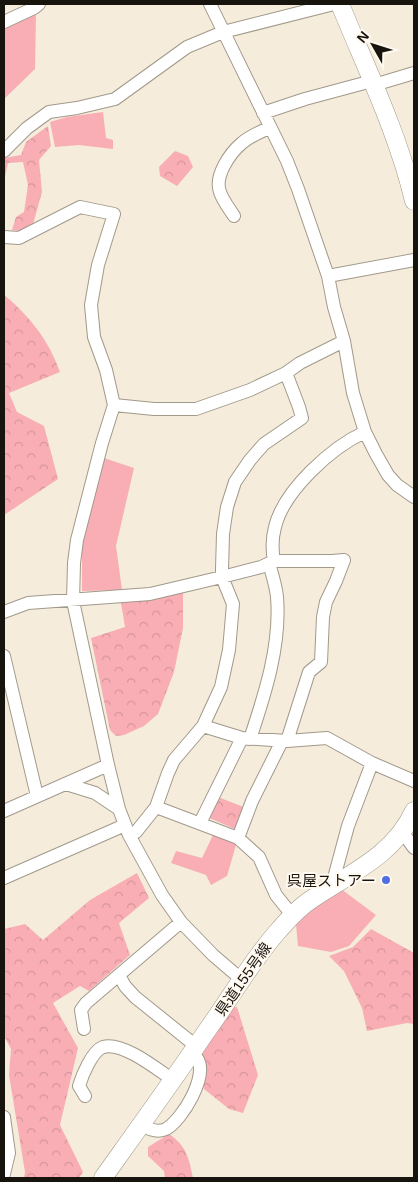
<svg xmlns="http://www.w3.org/2000/svg" width="418" height="1182" viewBox="0 0 418 1182" font-family="Arial,'Noto Sans JP',sans-serif">
  <style>
    .grass { fill: #f9aeb5 }
    .forest { fill: url(#forest-crowns) }
    .lines { fill: none; stroke-linecap: round; stroke-linejoin: round }
    .minor-casing { stroke: #a1998a; stroke-width: 14 }
    .secondary-casing { stroke: #a1998a; stroke-width: 19 }
    .minor { stroke: #fff; stroke-width: 12 }
    .secondary { stroke: #fff; stroke-width: 18 }
    .poi-dot { fill: #506ee3; stroke: #fff9f0; stroke-width: 2 }
    .labels { text-anchor: middle; dominant-baseline: central; stroke-width: 4; stroke-linejoin: round; paint-order: stroke }
    .poi-label { font-size: 15px; fill: #17140e; stroke: #fff9f0; text-anchor: end }
    .street-label { font-size: 15px; fill: #17140e; stroke: #fff9f0 }
  </style>
  <defs>
    <pattern id="forest-crowns" width="20" height="18" patternUnits="userSpaceOnUse" patternTransform="scale(1.25)"><rect width="20" height="18" fill="#f9aeb5"/><path d="M2 6a3 3 0 1 1 6 0M12 15a3 3 0 1 1 6 0" fill="none" stroke="#d5959a"/></pattern>
  </defs>
  <rect width="100%" height="100%" fill="#f5ecdc"/>
  <!-- grass -->
  <path class="grass" d="M36,13L35,69L4,99V27Z
    M103,112L106,138L113,140V149L79,145L55,147L50,122L67,117Z
    M104,458L134,468L116,546L122,590L82,591V542Z
    M214,833L230,840L236,845L227,876L211,885L206,875L171,863L176,851L202,858Z
    M341,889L376,915L349,946L331,952L298,946L296,924L305,915Z"/>
  <!-- forest -->
  <path class="forest" d="M48,126L51,146L39,160L42,192L33,224L20,231L12,230L16,217L24,212L28,185L23,162L8,163L4,181V158L21,155L26,142Z
    M175,151L188,156L193,167L177,186L160,176L159,167Z
    M4,295C30,316 49,341 60,372L9,393L17,412L44,426L58,479L4,515Z
    M183,592V628L174,672L158,714L144,726L124,735L116,736L110,730L91,638L125,627L121,603Z
    M218,797L246,808L237,830L207,817Z
    M137,873L149,898L119,923L130,955L89,991L80,986L53,1003L78,1048L60,1125L83,1172L79,1178H24L25,1172L9,1075L11,1049L4,1036V929L25,924L43,940L90,900Z
    M371,929L414,953V1024L407,1023L367,1031L362,1008L344,971L329,956L353,947Z
    M231,1007H237L258,1075L243,1113L229,1109L204,1089L203,1050Z
    M169,1134C187,1146 189,1159 193,1178H165L164,1171L148,1156V1147Z"/>
  <g class="lines">
    <defs>
      <path id="minor" d="M210,4L287,161L298,189L328,276L334,307L344,341L353,393L365,432L376,454L388,475L397,485L414,497
        M4,22L34,8L39,4
        M374,85L414,73
        M263,113L305,99L372,81
        M4,151L27,128L49,112L77,108L115,99L187,47L223,32L334,4
        M234,216C229,208 223,201 220,192C214,176 230,153 242,143C250,136 260,132 269,128
        M4,237L19,238L80,207L114,214L98,265L91,305L94,337L106,370L114,405L102,443L77,540L74,563L73,601L108,765L119,809L129,835L162,895L181,922L213,955L241,979
        M328,276L414,260
        M114,405L154,409H196L250,390L286,373
        M274,561C272,550 272,538 275,527C284,490 332,447 365,432
        M4,612L28,603L150,594L222,577L261,567L274,561H332L344,560L336,581L326,602L323,617L321,662L309,672L287,741
        M4,656L37,796
        M203,726L221,687L229,650L233,604L222,577V569L223,534L227,507L235,482L250,460L264,444L302,418L299,407L286,373L300,363L344,341
        M250,739C265,694 281,645 277,597C276,586 272,574 269,563
        M66,784L95,793L119,809
        M156,807L238,838L259,857L276,895L292,915
        M4,811L108,765
        M200,823L242,738
        M403,833L414,848
        M129,835L136,832L156,807L168,773L174,760L203,726L242,738L287,741L327,738L372,763L414,781
        M238,838L252,801L282,741
        M4,878L125,825
        M336,884L334,878L348,826L372,763
        M119,975L125,986L135,997L196,1046
        M84,1029L81,1010L86,1003L181,922
        M85,1096L79,1086C82,1076 92,1051 103,1047C122,1041 157,1069 173,1080
        M4,1117L9,1153L4,1174
        M141,1125C148,1129 158,1133 166,1129C182,1120 209,1076 197,1058C197,1057 193,1054 192,1053"/>
      <path id="secondary" d="M340,4C366,68 398,133 414,201
        M103,1178C138,1129 174,1079 208,1029C232,996 252,960 279,930C288,920 297,909 309,901C348,874 393,857 414,811"/>
    </defs>
    <!-- minor casing -->
    <use href="#minor" class="minor-casing"/>
    <!-- secondary casing -->
    <use href="#secondary" class="secondary-casing"/>
    <!-- minor -->
    <use href="#minor" class="minor"/>
    <!-- secondary -->
    <use href="#secondary" class="secondary"/>
  </g>
  <!-- markers -->
  <circle class="poi-dot" cx="386" cy="880" r="5"/>
  <g class="labels">
    <!-- poi labels -->
    <g class="poi-label">
      <text x="376" y="880">呉屋ストアー</text>
    </g>
    <!-- street labels -->
    <g class="street-label">
      <text transform="translate(243 979) rotate(-55)">県道155号線</text>
    </g>
  </g>
  <!-- border -->
  <rect width="418" height="1182" fill="none" stroke="#17140e" stroke-width="10"/>
  <!-- north arrow -->
  <g transform="translate(373 45) rotate(309)" stroke="#fff9f0" stroke-width="4" paint-order="stroke">
  <path d="M0-4L9 19L0 12L-9 19Z" fill="#17140e"/>
  <text y="-8" font-size="14" font-weight="bold" text-anchor="middle" fill="#17140e">N</text>
  </g>
</svg>
